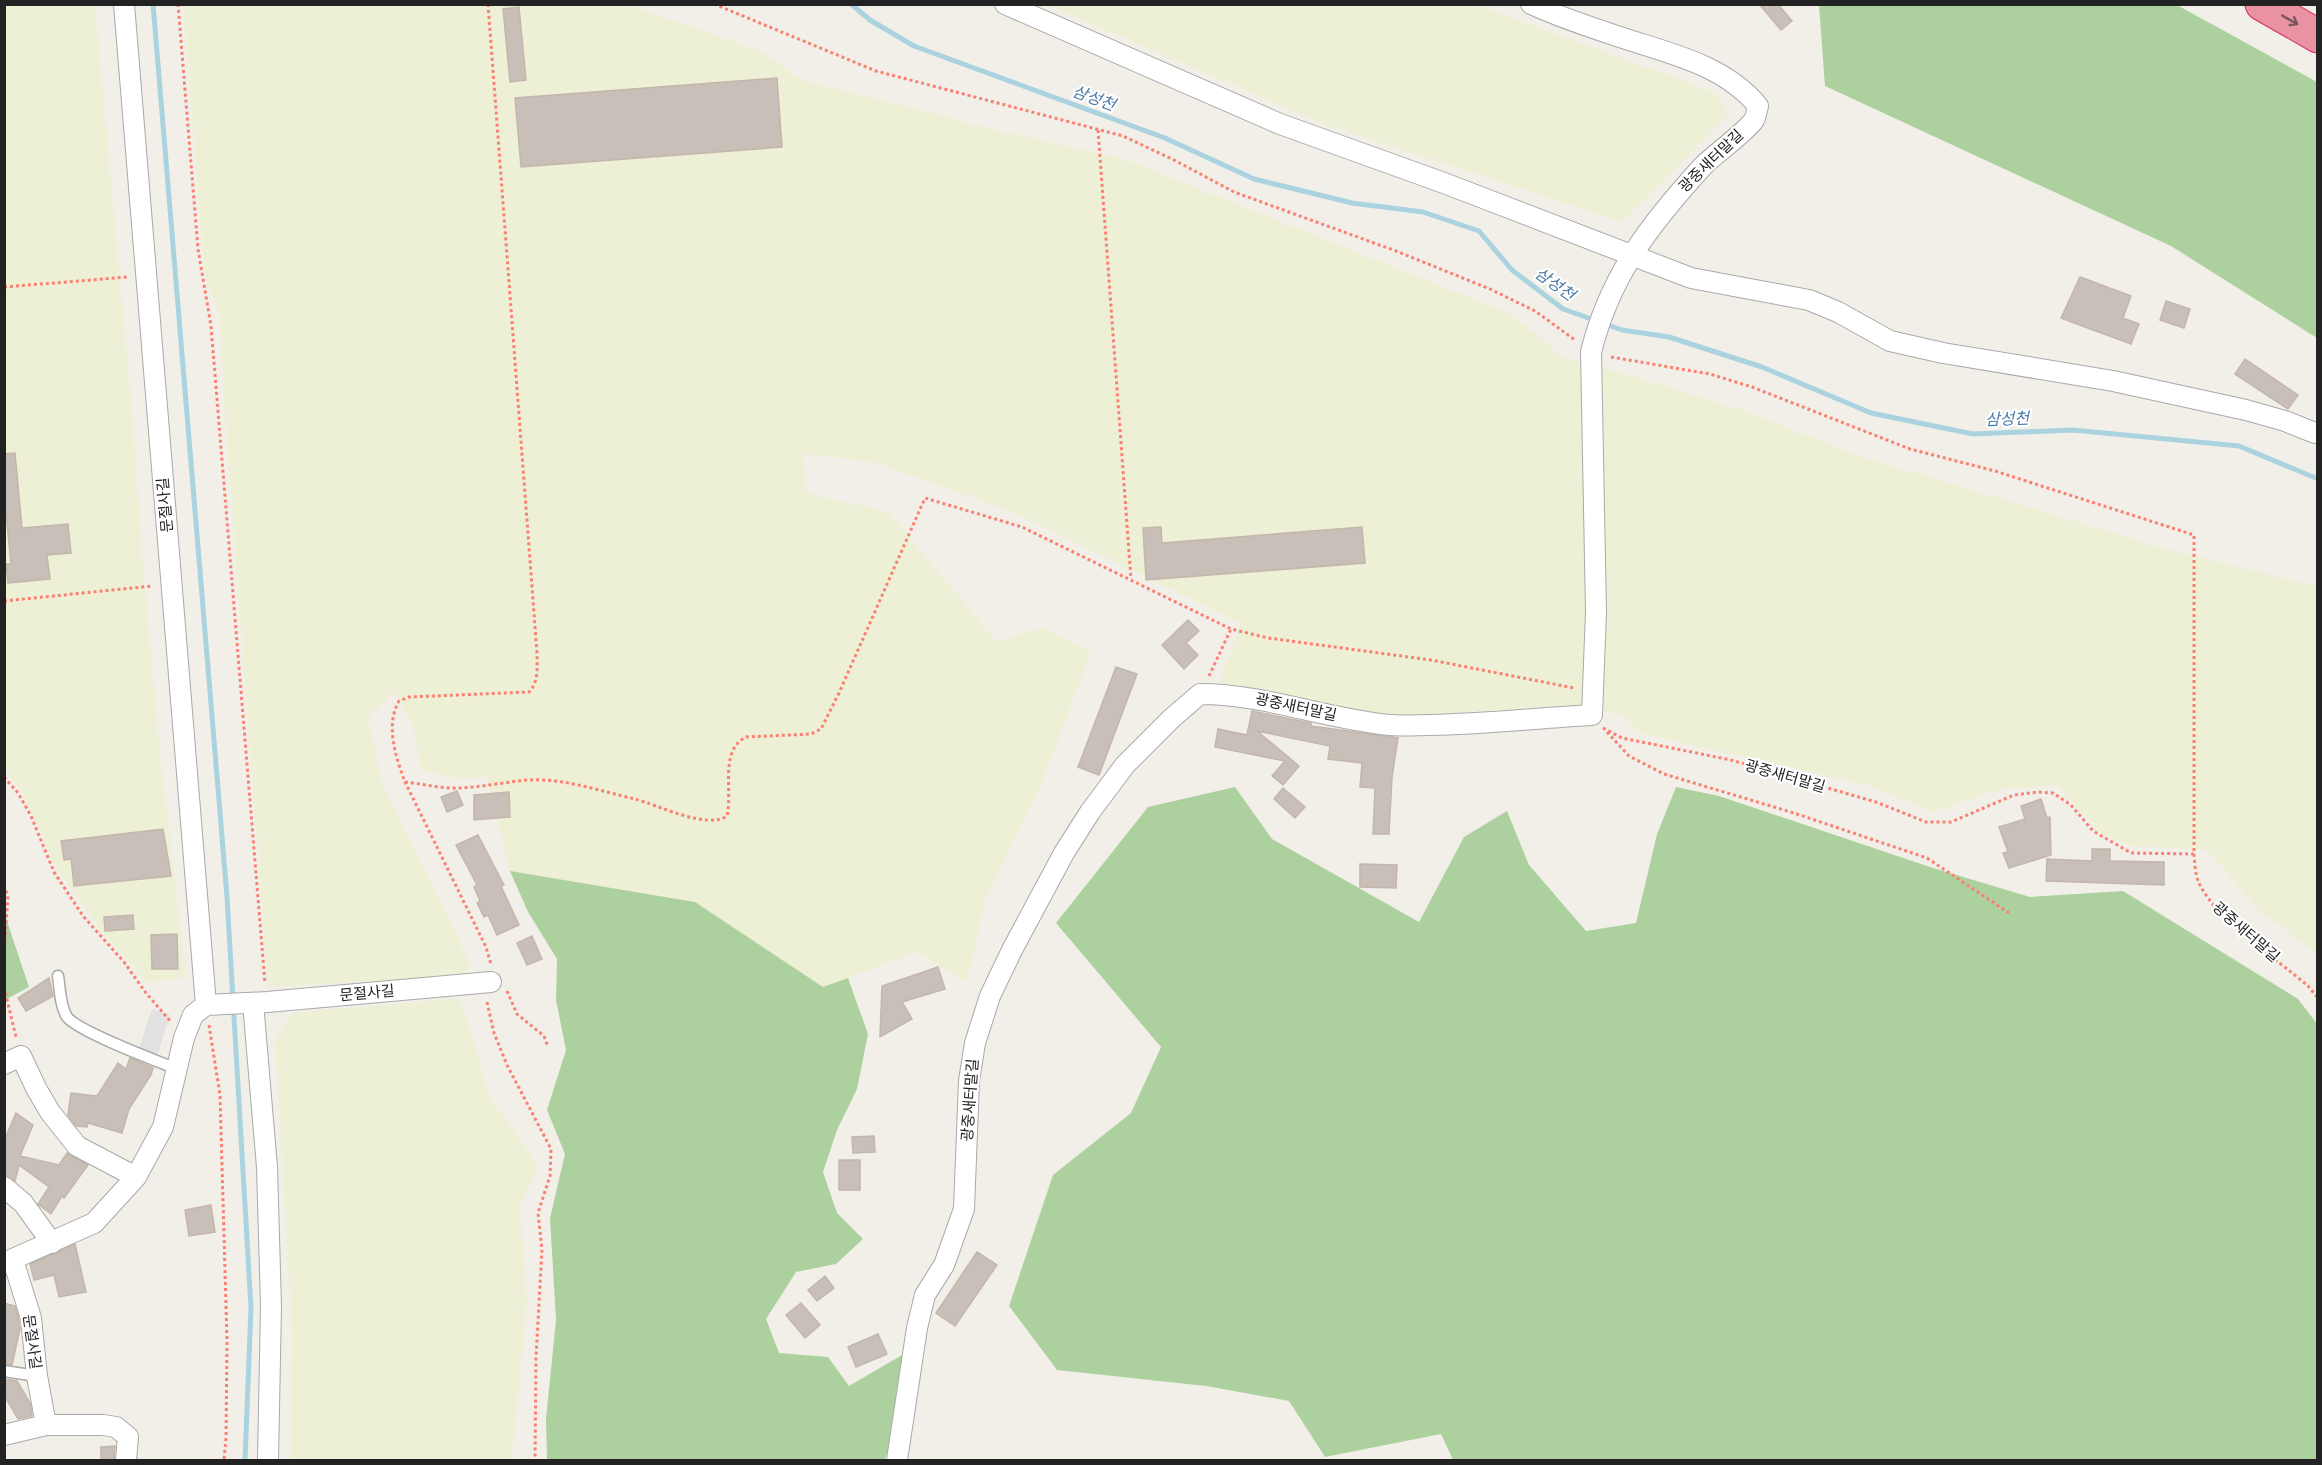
<svg xmlns="http://www.w3.org/2000/svg" width="2322" height="1465" viewBox="0 0 2322 1465" font-family="'Work Sans','Noto Sans KR',sans-serif">
  <style>
    .farmland { fill: #eef0d5 }
    .forest { fill: #add19e }
    .parking { fill: #e2e2e2 }
    .lines { fill: none; stroke-linecap: round; stroke-linejoin: round }
    .stream { stroke: #aad3df; stroke-width: 5 }
    .building { fill: #c7bfb8; stroke: #c4b6ab; stroke-width: 1.5 }
    .lane-casing { stroke: #a9a9a9; stroke-width: 13 }
    .street-casing { stroke: #a9a9a9; stroke-width: 22 }
    .highway-casing { stroke: #dc2a67; stroke-width: 35 }
    .path { stroke: #fa8072; stroke-width: 3; stroke-dasharray: 3 3; stroke-linecap: butt }
    .lane { stroke: #fff; stroke-width: 10 }
    .street { stroke: #fff; stroke-width: 20 }
    .highway { stroke: #e892a2; stroke-width: 33 }
    .oneway { stroke: #7b545c }
    .labels { text-anchor: middle; dominant-baseline: central; stroke-width: 4.5; stroke-linejoin: round; paint-order: stroke }
    .street-label { font-size: 15px; fill: #222; stroke: #fff }
    .water-label { font-size: 16px; font-style: italic; fill: #4a7aab; stroke: #fff }
  </style>
  <rect width="100%" height="100%" fill="#f2efe9"/>
  <!-- farmland -->
  <path class="farmland" d="M5,5H95L133,421L142,555L161,763L186,977L147,983L100,929L56,868L22,792L5,769Z
    M183,5H628L761,51L802,80L1004,132L1125,159L1511,314L1564,358L1608,369L1743,410L1860,456L2160,547L2317,586V954L2258,909L2207,850L2130,846L2101,833L2057,785L2001,789L1933,812L1870,786L1640,733L1619,714L1570,705L1396,717L1219,682L1241,624L1018,514L874,462L803,454L807,493L888,512L997,642L1043,628L1091,652L1044,777L985,901L967,982L917,952L823,987L695,902L510,871L486,777L461,779L421,769L413,725L394,692L368,718L382,782L470,964L464,976L268,987L223,388L220,314L205,278Z
    M1047,5H1477L1714,92L1729,113L1622,222L1326,125Z
    M460,998L490,1097L539,1166L520,1206L527,1301L512,1460H291L292,1329L275,1039L293,1013Z"/>
  <!-- forest -->
  <path class="forest" d="M1819,5H2177L2317,82V338L2171,246L1825,86Z
    M1235,787L1272,839L1419,922L1464,837L1507,811L1529,865L1586,931L1636,923L1657,834L1676,787L1719,796L1930,867L2030,897L2123,891L2298,999L2318,1025L2317,1460H1453L1441,1434L1325,1457L1289,1401L1206,1386L1057,1370L1009,1306L1053,1175L1131,1113L1161,1047L1056,923L1148,807Z
    M510,871L695,902L823,987L848,978L868,1034L857,1089L837,1130L823,1172L837,1213L863,1239L836,1264L796,1272L766,1319L779,1353L828,1357L849,1386L902,1355L888,1452L884,1460H547L546,1419L556,1320L550,1218L565,1154L547,1110L566,1050L556,1000L557,959L528,912Z
    M5,915L29,987L5,1000H4Z"/>
  <!-- parking -->
  <path class="parking" d="M152,1009L170,1015L157,1057L138,1051Z"/>
  <g class="lines">
    <!-- stream -->
    <path class="stream" d="M153,4L227,897L251,1308L245,1460
      M851,4L870,20L914,46L1165,138L1254,179L1352,203L1423,212L1479,231L1512,270L1563,309L1622,330L1669,337L1762,367L1871,413L1973,434L2073,430L2239,446L2318,479"/>
  </g>
  <!-- building -->
  <path class="building" d="M1759,4H1778L1792,21L1781,30Z
    M519,7L526,80L510,82L503,9Z
    M777,78L782,147L521,167L515,98Z
    M2080,277L2131,296L2123,318L2139,324L2131,344L2061,318Z
    M2166,301L2190,309L2184,328L2160,320Z
    M2245,359L2298,395L2288,409L2235,374Z
    M15,453L22,528L68,524L71,553L47,555L50,579L8,583L6,564H11L4,493V454Z
    M1161,527L1162,543L1362,527L1365,563L1146,580L1143,528Z
    M1188,620L1199,631L1186,643L1198,655L1184,669L1162,645Z
    M1116,667L1137,674L1099,775L1078,767Z
    M1252,711L1311,723V726L1398,738L1392,777L1389,834H1373L1375,788L1360,787L1362,763L1328,759L1330,746L1257,731L1299,766L1283,785L1272,776L1285,761L1215,747L1218,729L1247,735Z
    M1283,788L1305,807L1295,818L1274,799Z
    M457,791L463,805L447,812L441,797Z
    M509,792L510,817L474,820V795Z
    M2041,799L2047,818L2050,817L2051,855L2009,868L2003,853L2008,852L1999,827L2025,819L2021,806Z
    M163,829L171,876L74,886L71,859L64,860L61,841Z
    M478,835L504,885L501,886L519,925L497,935L488,915L484,917L477,903L480,901L474,887L477,885L456,845Z
    M2092,849H2110V861L2164,862V885L2046,881L2047,859L2092,861Z
    M1360,864L1397,865L1396,888L1360,887Z
    M133,915L134,929L105,931L104,917Z
    M177,934L178,969H152L151,935Z
    M532,936L542,959L527,965L517,943Z
    M938,967L945,989L902,1002L912,1019L880,1037L882,986Z
    M49,978L53,996L26,1011L18,998Z
    M130,1058L153,1068L151,1075L129,1109L122,1133L88,1123L87,1127L76,1126L68,1115L71,1093L97,1096L118,1063L126,1069Z
    M16,1113L33,1125L20,1156L59,1165L67,1153L88,1165L64,1198L62,1196L51,1214L38,1204L49,1187L19,1165L15,1181L4,1175V1141Z
    M874,1136L875,1152L853,1153L852,1137Z
    M839,1160H860V1190H839Z
    M211,1205L215,1232L189,1236L185,1210Z
    M75,1244L86,1292L59,1297L54,1275L34,1280L30,1264Z
    M977,1252L997,1265L955,1326L936,1313Z
    M825,1276L834,1288L817,1301L808,1290Z
    M4,1303L15,1306L19,1320L20,1329L12,1365L4,1364Z
    M801,1303L820,1325L805,1338L786,1315Z
    M878,1334L887,1354L856,1367L848,1347Z
    M4,1379L17,1381L30,1403L32,1416L18,1419L4,1395Z
    M115,1446L114,1461H101V1447Z"/>
  <g class="lines">
    <defs>
      <path id="lane" d="M58,976C60,989 60,1006 67,1017C79,1032 157,1061 177,1069
        M4,1371L37,1376"/>
      <path id="street" d="M124,4L206,1005
        M1005,4L1280,124L1444,183L1691,278L1809,300L1838,312L1890,341L1943,353L2113,381L2246,410L2285,421L2315,433
        M253,1003L267,1167L271,1306L268,1460
        M4,1064L21,1056L36,1088L50,1112L77,1146L136,1177
        M4,1187L23,1203L52,1243
        M13,1260L31,1318L37,1376L46,1425
        M4,1263L94,1223L136,1177L163,1127L184,1038L193,1015L206,1005L267,1002L491,982
        M4,1435L46,1425H103L116,1427L128,1437L126,1460
        M897,1460L917,1328L925,1295L944,1265L964,1209L969,1081L975,1043L990,996L1012,950L1064,853L1090,812L1125,765L1172,718L1200,694C1265,694 1325,719 1390,725C1403,726 1418,725 1431,725C1485,724 1538,718 1592,715L1596,612L1591,352C1610,275 1651,223 1703,166C1715,154 1747,131 1754,120C1756,116 1757,110 1758,106C1727,68 1677,55 1632,41C1598,30 1564,19 1531,4"/>
      <path id="highway" d="M2262,4L2318,36"/>
    </defs>
    <!-- lane casing -->
    <use href="#lane" class="lane-casing"/>
    <!-- street casing -->
    <use href="#street" class="street-casing"/>
    <!-- highway casing -->
    <use href="#highway" class="highway-casing"/>
    <!-- path -->
    <path class="path" d="M178,4L198,249L211,326L265,983
      M488,4L537,653C537,668 539,681 529,692L409,697L399,701C385,725 396,758 405,782L486,947L491,964
      M714,4L876,71L1123,136L1174,160L1234,192L1396,251L1490,289L1535,311L1575,340
      M1098,130L1131,579
      M4,287L128,277
      M1611,357L1710,374L1752,387L1910,449L1995,471L2194,535V854C2195,864 2195,876 2200,885C2218,921 2277,959 2308,986L2318,998
      M4,601L152,586
      M1209,676L1231,629
      M1603,728L1622,738L1731,760L1876,802L1926,822H1951L2014,795L2038,792L2053,793L2071,805L2093,831L2131,853L2194,854
      M1607,732L1629,756L1664,774L1794,813L1927,858L2009,913
      M4,777L18,793L31,816L54,872L83,916L124,962L146,993L171,1022
      M405,782C423,784 442,789 460,788C482,787 505,782 528,780C564,778 600,791 635,799C658,805 707,830 727,816C733,790 719,751 746,737L811,734L821,729L839,693L925,498L1022,527L1231,629L1268,638L1431,660L1574,688
      M4,885L8,896L4,953
      M4,987L16,1037
      M507,991L517,1014L544,1036L548,1047
      M487,1002L494,1033L507,1065L551,1149L550,1176L538,1213L542,1249L536,1358L535,1460
      M209,1025L220,1095L227,1341L226,1438L224,1460"/>
    <!-- lane -->
    <use href="#lane" class="lane"/>
    <!-- street -->
    <use href="#street" class="street"/>
    <!-- highway -->
    <use href="#highway" class="highway"/>
  </g>
  <!-- one-way arrows -->
  <defs><path id="oneway-shaft" d="M-6 0H5M1.5-3L5.5 0L1.5 3" fill="none" stroke-width="1.6" stroke-linecap="round" stroke-linejoin="round" transform="scale(1.5)"/></defs>
  <use class="oneway" href="#oneway-shaft" transform="translate(2290 20) rotate(30)"/>
  <g class="labels">
    <!-- street labels -->
    <g class="street-label">
      <text transform="translate(1711 161) rotate(-44)">광중새터말길</text>
      <text transform="translate(165 505) rotate(-95)">문절사길</text>
      <text transform="translate(1296 707) rotate(12)">광중새터말길</text>
      <text transform="translate(1785 776) rotate(16)">광중새터말길</text>
      <text transform="translate(2246 932) rotate(41)">광중새터말길</text>
      <text transform="translate(367 993) rotate(-5)">문절사길</text>
      <text transform="translate(970 1100) rotate(-86)">광중새터말길</text>
      <text transform="translate(32 1342) rotate(82)">문절사길</text>
    </g>
    <!-- water labels -->
    <g class="water-label">
      <text transform="translate(1094 98) rotate(20)">삼성천</text>
      <text transform="translate(1555 284) rotate(35)">삼성천</text>
      <text transform="translate(2007 419) rotate(-2)">삼성천</text>
    </g>
  </g>
  <!-- border -->
  <rect width="2322" height="1465" fill="none" stroke="#222222" stroke-width="12"/>
</svg>
